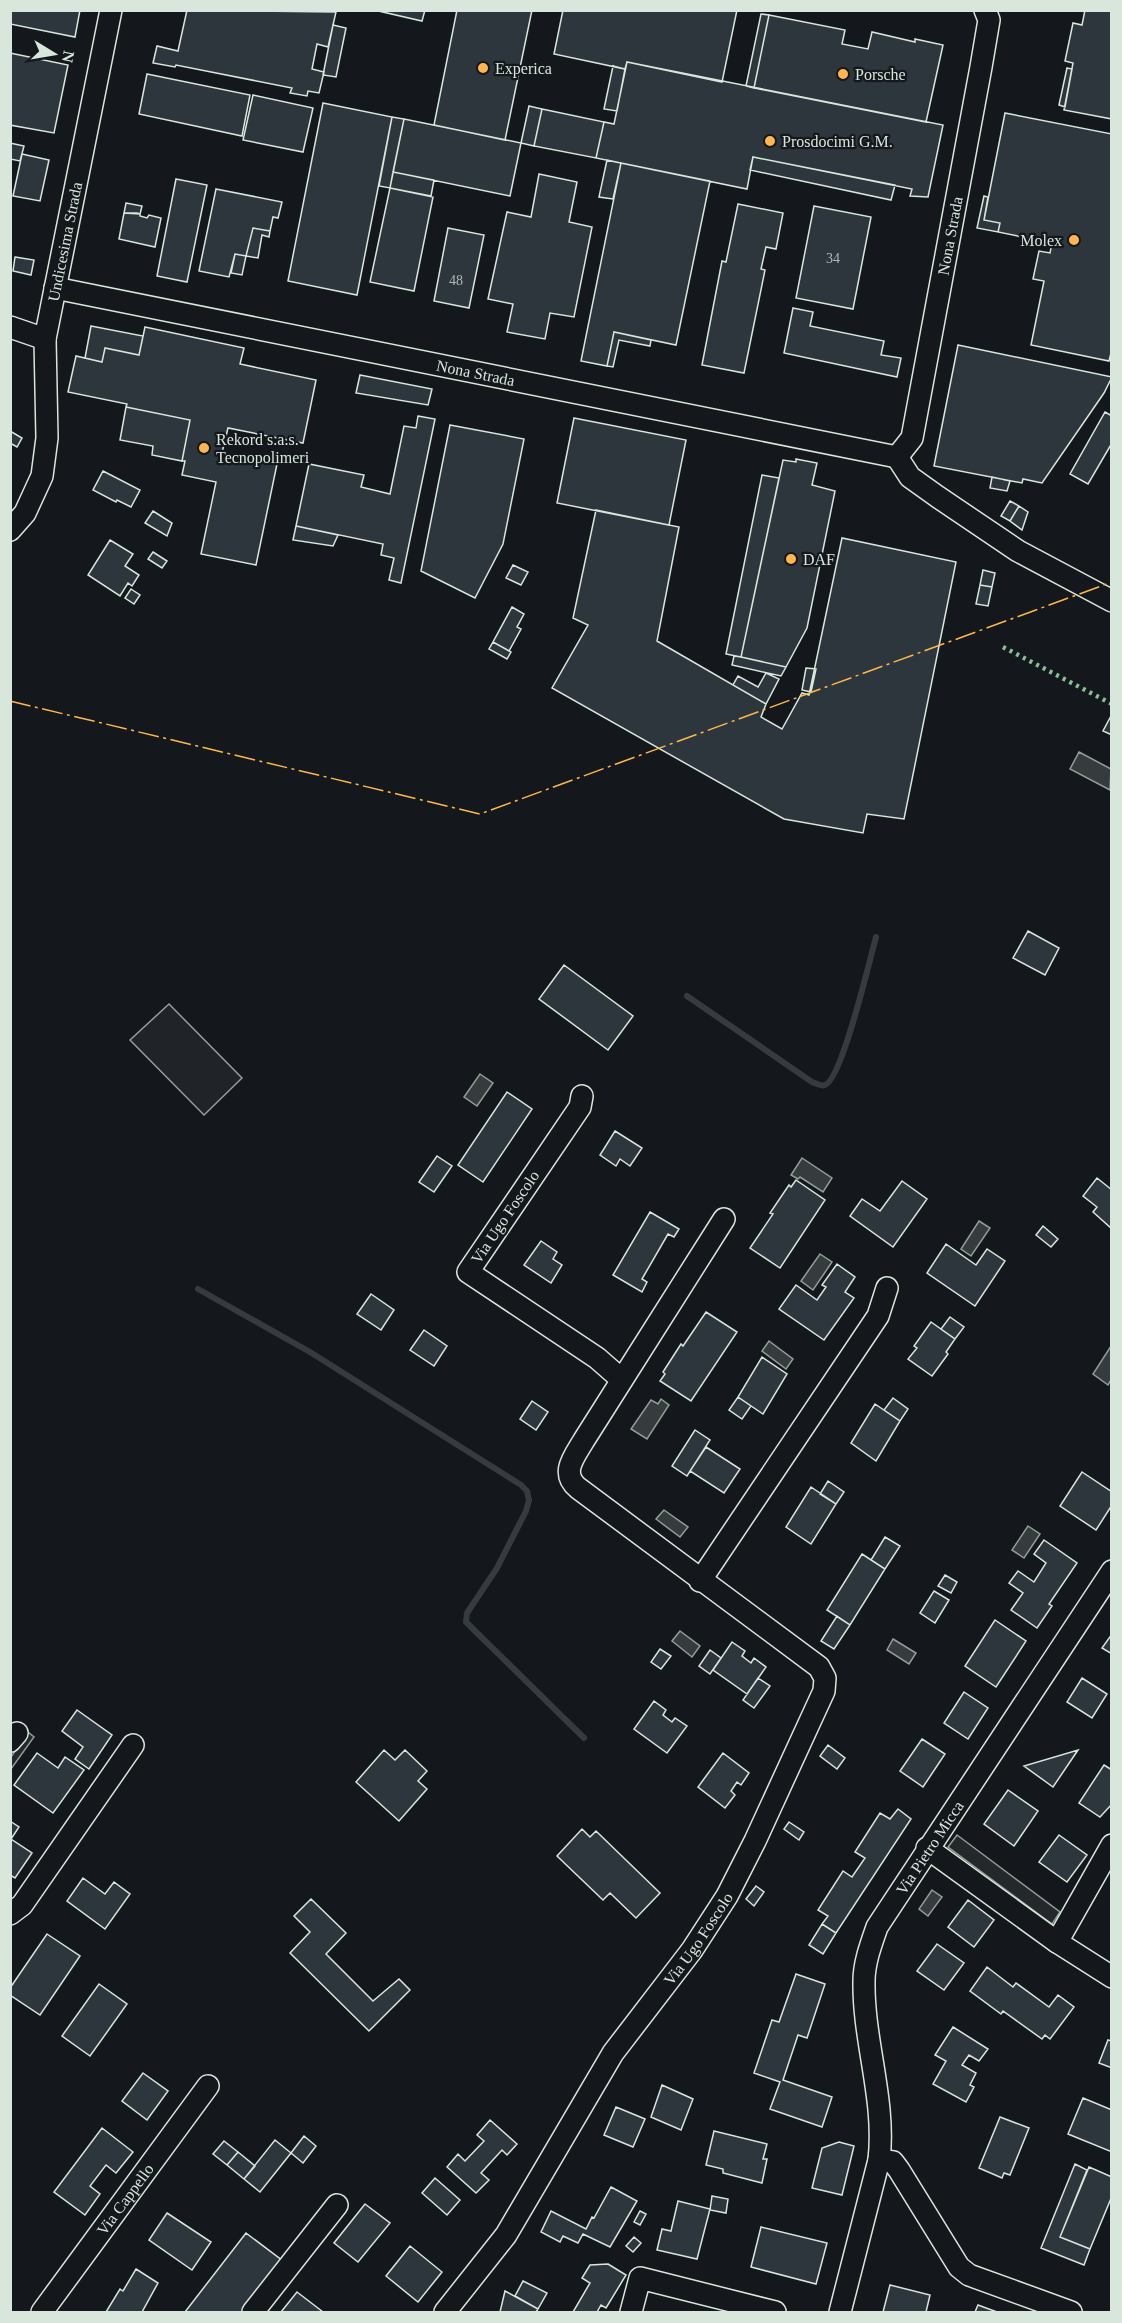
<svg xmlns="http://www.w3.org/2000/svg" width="1122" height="2323" viewBox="0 0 1122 2323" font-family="Georgia,serif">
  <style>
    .green { fill: #202428; stroke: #939e99; stroke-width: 1.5 }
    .parking { fill: #24282b; stroke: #939e99; stroke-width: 1.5 }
    .water { fill: #363b3e; stroke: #939e99; stroke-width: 1.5 }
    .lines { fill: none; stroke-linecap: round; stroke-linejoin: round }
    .stream { stroke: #363b3e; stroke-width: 6 }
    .building { fill: #2c363c; stroke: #d8e6dc; stroke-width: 1.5 }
    .minor-casing { stroke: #d8e6dc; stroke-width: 24 }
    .minor { stroke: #14181c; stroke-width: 21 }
    .hedge { stroke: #8ac095; stroke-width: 4.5; stroke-dasharray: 3 4.5; stroke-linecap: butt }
    .power { stroke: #ffb74d; stroke-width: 1.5; stroke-dasharray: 21 4.5 3 4.5; stroke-linecap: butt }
    .poi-dot { fill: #ffb74d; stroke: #14181c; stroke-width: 2 }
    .labels { text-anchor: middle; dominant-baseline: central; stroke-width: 4.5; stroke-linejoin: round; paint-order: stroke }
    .number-label { font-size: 14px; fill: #adbab4 }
    .poi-label { font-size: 16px; fill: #d8e6dc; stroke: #14181c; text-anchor: start }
    .street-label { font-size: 16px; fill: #d8e6dc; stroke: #14181c }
  </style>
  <rect width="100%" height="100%" fill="#14181c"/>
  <!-- green -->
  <path class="green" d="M169,1004L242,1078L204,1115L130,1040Z"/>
  <!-- parking -->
  <path class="parking" d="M28,1732L34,1737L11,1769V1757Z
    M957,1835L1060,1912L1052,1924L948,1847Z"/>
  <!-- water -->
  <path class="water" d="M1079,752L1111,769L1110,790L1070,769Z
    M480,1074L493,1083L477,1106L464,1097Z
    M802,1158L832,1178L823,1192L800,1177L798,1179L791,1175Z
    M979,1221L990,1228L971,1256L961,1249Z
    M820,1254L832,1262L813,1290L801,1281Z
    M769,1341L793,1359L786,1369L762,1351Z
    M1111,1346V1380L1108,1385L1093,1374Z
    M661,1399L669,1405L647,1439L631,1429L651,1400L658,1404Z
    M664,1510L688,1527L680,1537L656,1519Z
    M1028,1526L1040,1534L1024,1558L1012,1550Z
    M680,1631L700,1646L692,1657L672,1641Z
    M893,1639L916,1653L909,1664L887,1650Z
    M932,1890L942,1897L928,1916L919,1909Z"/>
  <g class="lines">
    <!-- stream -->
    <path class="stream" d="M687,996L812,1082C816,1083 821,1087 825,1085C842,1079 870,959 876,937
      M198,1289L310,1352L521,1485L527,1491L529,1500L526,1511L497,1568L467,1613L466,1622L584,1738"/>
  </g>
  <!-- building -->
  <path class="building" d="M10,10H80L75,37L10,24Z
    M187,10L336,12L328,47L317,44L312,69L324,72L319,93L308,91L307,96L290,93L292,88L176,65L175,67L153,63L157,46L178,51Z
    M374,10H425L422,21Z
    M457,10H532L505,140L434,125Z
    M563,10H737L722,82L627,62L625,69L554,54Z
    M1085,10H1112V119L1064,110L1073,63L1065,61L1073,23L1082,25Z
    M761,14L769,15L754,88L746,86Z
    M769,15L845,30L842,44L868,49L872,32L915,42V39L943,45L926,122L754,88Z
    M333,25L346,28L336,77L323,75Z
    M10,53L68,65L54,133L10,125Z
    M627,62L943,125L928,197L910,196L912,189L753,157L747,189L596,158L604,122L614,124Z
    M613,66L625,69L617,111L604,109Z
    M1067,68L1072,69L1065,107L1059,105Z
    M147,74L250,95L242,136L139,114Z
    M253,95L313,108L303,152L243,140Z
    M323,103L392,117L357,295L288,281Z
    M529,106L542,109L534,146L521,143Z
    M542,109L604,122L596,158L534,146Z
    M1005,113L1112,134V349L1109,361L1031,345L1044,281L1033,279L1039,251L1050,253L1052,243L998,232L1000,223L984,220Z
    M392,117L404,119L390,188L379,186Z
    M404,119L521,143L510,196L393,172Z
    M10,143L24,146L20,161L10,159Z
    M22,154L49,160L40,201L13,196Z
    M753,157L895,185L891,200L750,170Z
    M607,160L621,163L613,199L599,197Z
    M621,163L710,181L676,345L614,332L607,366L581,361Z
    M393,172L434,180L431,196L390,188Z
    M539,174L577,182L569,222L592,227L574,317L550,313L545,339L507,332L513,304L488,299L507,212L531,217Z
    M176,179L207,185L187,282L157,276Z
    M390,188L433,197L414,291L370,282Z
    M216,189L282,202L278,218L273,217L270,231L253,228L246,256L235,254L229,277L199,271Z
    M984,196L988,197L984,220L1000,223L998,232L977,228Z
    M126,203L142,206L140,214L124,213Z
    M738,204L783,213L776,249L766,247L761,269L765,270L744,373L702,365L722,261L726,262Z
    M814,206L871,217L853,309L796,298Z
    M124,213H137L140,214V216L147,218L149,215L161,218L155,247L119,239Z
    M253,228L270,231L269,237L262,235L258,258L246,256Z
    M448,228L484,235L469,308L434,301Z
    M235,254L246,256L242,275L231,273Z
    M15,257L34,260L31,275L13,271Z
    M793,308L813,312L810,326L884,341L881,355L901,358L897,377L784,353Z
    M91,326L143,336L139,355L105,348L102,362L85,358Z
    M145,327L244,348L240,364L316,380L303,443L228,428L222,453L277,464L256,565L201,554L216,482L182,475L185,461H182L190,420L126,407L127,404L68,392L76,356L102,362L105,348L139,355Z
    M614,332L651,340L650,346L619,340L613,367L607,366Z
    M958,345L1112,377L1104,393L1042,483L1023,479L1022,483L934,466Z
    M360,375L432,389L428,405L356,393Z
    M126,407L190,420L182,461L152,455L153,446L120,440Z
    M1105,412L1112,416V443L1088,484L1070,474Z
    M418,416L435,419L401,583L389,580L394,558L381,555L383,544L296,526L309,464L364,475L361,487L390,494L404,426L416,428Z
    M574,418L686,440L669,525L557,503Z
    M450,425L524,439L503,544L475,598L421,571Z
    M10,431L22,438L17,447L10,443Z
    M796,459L817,463L812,485L835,491L807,628L786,667L741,657L783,460L796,462Z
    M103,471L140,490L131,507L117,500L116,502L93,490Z
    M762,475L779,478L741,657L726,654Z
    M992,477L1010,481L1007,491L990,488Z
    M1010,501L1019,506L1010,521L1001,516Z
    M1019,506L1028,512L1022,530L1010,521Z
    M596,510L679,527L657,641L766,704L761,717L782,729L802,693L809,695L842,538L956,562L904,819L867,814L863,833L784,819L552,688L588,625L573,618Z
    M153,511L172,523L167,536L145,523Z
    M296,526L338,535L333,546L293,540Z
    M110,540L133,554L125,566L139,575L132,586L128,583L120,596L88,575Z
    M153,552L167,561L162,568L148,559Z
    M513,565L528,572L521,585L506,578Z
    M983,570L995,573L992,587L980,585Z
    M980,585L992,587L988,606L976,604Z
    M131,589L140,595L134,604L125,598Z
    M512,607L524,614L517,627L521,629L509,651L493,642Z
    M493,642L511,652L507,659L489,649Z
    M734,656L741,657L786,667L781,676L732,665Z
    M806,668L816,669L811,692L802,690Z
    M766,673L779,679L766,704L733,685L738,676L758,687Z
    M1112,714V735L1103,731Z
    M1028,931L1059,948L1045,975L1013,958Z
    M564,965L633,1016L608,1050L539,999Z
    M507,1092L532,1109L483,1182L458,1165Z
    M615,1131L642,1148L630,1166L620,1159L616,1166L600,1155Z
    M437,1156L452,1166L434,1192L419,1182Z
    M1097,1178L1112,1190L1111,1228L1093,1212L1097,1207L1083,1196Z
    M796,1180L825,1200L780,1268L750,1248L773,1214L770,1213L789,1185L791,1187Z
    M902,1181L927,1199L893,1247L850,1216L862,1199L880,1211Z
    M650,1212L679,1229L674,1237L668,1234L642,1279L647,1282L642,1292L613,1275Z
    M1043,1226L1058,1239L1051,1247L1036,1235Z
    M541,1241L557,1252L553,1259L562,1265L551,1283L524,1265Z
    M946,1244L976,1265L987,1249L1005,1261L975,1306L927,1273Z
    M837,1264L855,1277L845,1292L854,1298L824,1340L779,1309L796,1285L817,1300L826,1287L822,1285Z
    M371,1294L394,1310L381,1330L357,1314Z
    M706,1312L737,1332L691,1401L660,1381L665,1374L663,1372L681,1344L683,1346Z
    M950,1317L964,1327L955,1339L941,1329Z
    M931,1322L955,1339L946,1352L948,1354L932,1376L908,1359L917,1348L914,1346Z
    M424,1330L447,1346L434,1366L410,1350Z
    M762,1357L787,1374L763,1414L738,1397Z
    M738,1397L751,1406L742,1419L729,1410Z
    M893,1398L908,1409L900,1421L884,1410Z
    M532,1401L548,1412L536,1430L520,1419Z
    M875,1404L900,1421L876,1461L851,1443Z
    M695,1430L710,1440L687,1476L672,1466Z
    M706,1447L740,1469L724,1493L690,1471Z
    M1082,1472L1112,1492V1505L1096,1530L1060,1506Z
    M828,1481L844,1492L836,1504L820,1494Z
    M811,1487L836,1504L811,1544L786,1527Z
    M885,1537L900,1546L885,1569L871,1560Z
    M1044,1540L1077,1563L1049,1604L1052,1606L1037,1628L1011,1610L1023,1593L1009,1583L1018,1571L1034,1582L1046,1563L1034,1554Z
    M862,1554L885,1569L850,1625L827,1610Z
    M945,1575L957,1582L951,1593L938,1586Z
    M934,1591L949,1600L935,1623L920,1613Z
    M837,1616L850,1625L834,1649L821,1641Z
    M995,1620L1026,1641L996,1687L965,1666Z
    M1112,1634V1654L1102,1648Z
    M732,1642L745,1651L742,1656L751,1663L754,1658L766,1667L747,1694L713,1670Z
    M660,1649L671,1656L661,1669L651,1662Z
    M710,1650L721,1658L710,1674L699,1666Z
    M758,1678L770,1686L754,1708L743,1700Z
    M1082,1678L1107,1694L1092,1718L1067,1702Z
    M964,1692L988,1708L968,1739L944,1723Z
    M654,1701L666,1710L663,1715L672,1722L675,1718L687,1726L667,1753L634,1729Z
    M77,1710L112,1735L89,1769L75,1759L83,1747L62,1731Z
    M922,1739L945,1754L923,1787L900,1771Z
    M828,1745L845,1758L837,1769L820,1756Z
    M384,1750L395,1760L405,1750L427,1771L418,1781L427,1789L399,1821L356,1782Z
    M1078,1750L1053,1787L1024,1766Z
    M37,1753L58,1768L65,1757L84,1770L53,1813L14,1785Z
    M723,1753L749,1773L741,1785L737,1782L731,1791L735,1795L725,1808L698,1787Z
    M1104,1765L1112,1770V1804L1100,1817L1079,1803Z
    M1008,1790L1038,1811L1014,1846L984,1824Z
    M898,1809L911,1819L836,1933L822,1924L828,1916L818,1910L843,1871L852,1877L865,1858L855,1852L880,1813L890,1819Z
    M10,1821L19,1827L11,1839L32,1853L15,1878L10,1875Z
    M789,1822L804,1832L799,1840L784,1829Z
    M582,1829L590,1837L596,1831L660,1893L636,1918L610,1893L603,1900L557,1856Z
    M1059,1835L1087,1855L1067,1882L1039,1862Z
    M83,1878L105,1894L114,1882L130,1894L105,1929L67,1901Z
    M756,1886L764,1892L754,1906L746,1899Z
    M311,1899L346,1933L326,1954L373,2001L399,1979L410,1990L369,2031L290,1953L310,1932L294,1916Z
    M968,1900L994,1920L974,1947L948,1927Z
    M822,1924L836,1933L823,1954L809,1945Z
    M47,1934L80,1956L40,2015L10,1995V1988Z
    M937,1944L964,1963L944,1990L917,1971Z
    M987,1967L1013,1987L1016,1983L1049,2007L1058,1995L1074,2007L1050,2039L1045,2035L1042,2039L1003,2011L1001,2014L970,1991Z
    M796,1974L825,1984L807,2038L798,2035L783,2080L832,2097L822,2127L770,2109L780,2082L754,2073L772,2020L779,2022Z
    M99,1984L127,2004L90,2056L62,2036Z
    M953,2027L988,2049L979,2061L969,2055L962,2065L976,2073L970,2085L974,2087L966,2102L933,2084L946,2061L935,2055Z
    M1108,2040L1112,2041V2068L1099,2063Z
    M143,2073L168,2091L147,2120L122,2101Z
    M662,2085L693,2099L681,2130L651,2117Z
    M1083,2098L1112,2110V2152L1068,2134Z
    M616,2107L645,2119L633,2147L604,2135Z
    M1000,2117L1029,2128L1010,2175L1004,2173L1002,2178L979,2168Z
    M490,2120L517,2144L507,2155L502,2150L481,2173L489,2180L476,2193L447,2167L458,2154L465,2161L484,2141L477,2135Z
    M102,2128L133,2152L116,2173L106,2165L90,2186L100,2194L85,2215L54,2192Z
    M714,2131L767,2144L763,2159H767L762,2183L723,2173V2169L706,2165Z
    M304,2136L316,2146L303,2163L291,2153Z
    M275,2140L291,2153L260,2192L244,2179Z
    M224,2141L238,2152L227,2165L213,2154Z
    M839,2142L854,2146L842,2195L812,2188L822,2148Z
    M238,2152L255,2166L244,2179L227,2165Z
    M1075,2164L1087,2170L1060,2237L1090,2249L1084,2265L1041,2248Z
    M1089,2167L1112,2177V2196L1090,2249L1060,2237Z
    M435,2178L460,2200L447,2215L422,2193Z
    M611,2187L637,2201L610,2247L583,2234L578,2243L563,2236L560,2242L541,2232L551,2211L586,2229L592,2217L594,2218Z
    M712,2196L728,2199L726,2213L710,2210Z
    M678,2201L710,2209L697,2259L657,2250L662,2229L671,2231Z
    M365,2204L390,2223L358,2262L334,2243Z
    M640,2211L646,2214L640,2225L634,2222Z
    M167,2213L211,2242L192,2270L149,2240Z
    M761,2227L827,2243L816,2284L751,2267Z
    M246,2233L283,2261L244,2312H185Z
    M634,2237L641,2243L633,2252L626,2246Z
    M410,2246L442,2272L418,2302L386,2276Z
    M608,2264L626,2275L606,2308L601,2305L597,2312H573L590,2283L582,2278L590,2265Z
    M136,2269L158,2283L142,2312H106L120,2289L123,2291Z
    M523,2281L547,2293L538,2309L515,2296Z
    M890,2285L930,2295L926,2312H883Z
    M505,2291L538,2309L536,2312H500Z
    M297,2292L323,2312H281Z
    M978,2305L997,2312H975Z"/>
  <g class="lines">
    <defs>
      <g id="minor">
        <path id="s1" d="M55,288L897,457"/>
        <path d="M10,327L45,339"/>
        <path id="s2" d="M897,457L912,438L981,67L989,20L985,10"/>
        <path d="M897,457L910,477L938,497L1018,551L1112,601"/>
        <path id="s3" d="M10,530L25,513L42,476L47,438L45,339L111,10"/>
        <path d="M582,1096L580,1107L468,1272L597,1358L621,1379"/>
        <path d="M700,1581L878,1316L887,1288"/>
        <path d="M10,1741L17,1733"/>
        <path d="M927,1848L1057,1942L1112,1977"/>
        <path d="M10,1914L22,1905L133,1745"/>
        <path d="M1057,1942L1112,1845"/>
        <path d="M879,2160L893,2162L899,2170L959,2267L969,2275L1071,2312"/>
        <path id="s4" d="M42,2312L208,2086"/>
        <path d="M253,2312L337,2205"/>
        <path id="s5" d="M445,2312L506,2235L613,2053L692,1950L727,1896L755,1841L824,1691L825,1678L819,1667L578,1488C560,1473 574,1457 584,1440L724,1219"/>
        <path d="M631,2312L640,2278L775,2312"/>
        <path id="s6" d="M840,2312L879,2160C886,2100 863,2041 864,1981C864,1963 871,1944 877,1927L1112,1571"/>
      </g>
    </defs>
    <!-- minor casing -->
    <use href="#minor" class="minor-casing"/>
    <!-- minor -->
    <use href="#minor" class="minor"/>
    <!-- hedge -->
    <path class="hedge" d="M1003,647L1112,704"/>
    <!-- power -->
    <path class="power" d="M10,701L480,814L1112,582"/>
  </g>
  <!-- markers -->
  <g class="poi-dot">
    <circle cx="483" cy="68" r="6"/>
    <circle cx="843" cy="74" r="6"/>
    <circle cx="770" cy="141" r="6"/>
    <circle cx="1074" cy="240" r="6"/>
    <circle cx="204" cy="448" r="6"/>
    <circle cx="791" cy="559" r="6"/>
  </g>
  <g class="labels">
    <!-- number labels -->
    <g class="number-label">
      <text x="833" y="258">34</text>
      <text x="456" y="280">48</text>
    </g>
    <!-- poi labels -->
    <g class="poi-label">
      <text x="495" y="68">Experica</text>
      <text x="855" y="74">Porsche</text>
      <text x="782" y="141">Prosdocimi G.M.</text>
      <text x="1062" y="240" text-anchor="end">Molex</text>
      <text x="216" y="439">Rekord s.a.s.<tspan x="216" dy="18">Tecnopolimeri</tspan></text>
      <text x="803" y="559">DAF</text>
    </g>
    <!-- street labels -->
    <g class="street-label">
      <text stroke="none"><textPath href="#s2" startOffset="230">Nona Strada</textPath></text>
      <text stroke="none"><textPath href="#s3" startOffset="300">Undicesima Strada</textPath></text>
      <text stroke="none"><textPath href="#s1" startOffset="429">Nona Strada</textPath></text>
      <text transform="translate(505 1217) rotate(-56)">Via Ugo Foscolo</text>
      <text stroke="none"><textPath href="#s6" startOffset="488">Via Pietro Micca</textPath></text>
      <text stroke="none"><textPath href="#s5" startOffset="452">Via Ugo Foscolo</textPath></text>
      <text stroke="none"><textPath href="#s4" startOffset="140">Via Cappello</textPath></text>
    </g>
  </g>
  <!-- border -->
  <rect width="1122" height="2323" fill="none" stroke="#d8e6dc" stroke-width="24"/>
  <!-- north arrow -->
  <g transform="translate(54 54) rotate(101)" stroke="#14181c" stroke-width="4.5" paint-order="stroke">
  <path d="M0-4.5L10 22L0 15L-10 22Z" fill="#d8e6dc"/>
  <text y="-9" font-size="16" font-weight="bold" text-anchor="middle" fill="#d8e6dc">N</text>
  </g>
</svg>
